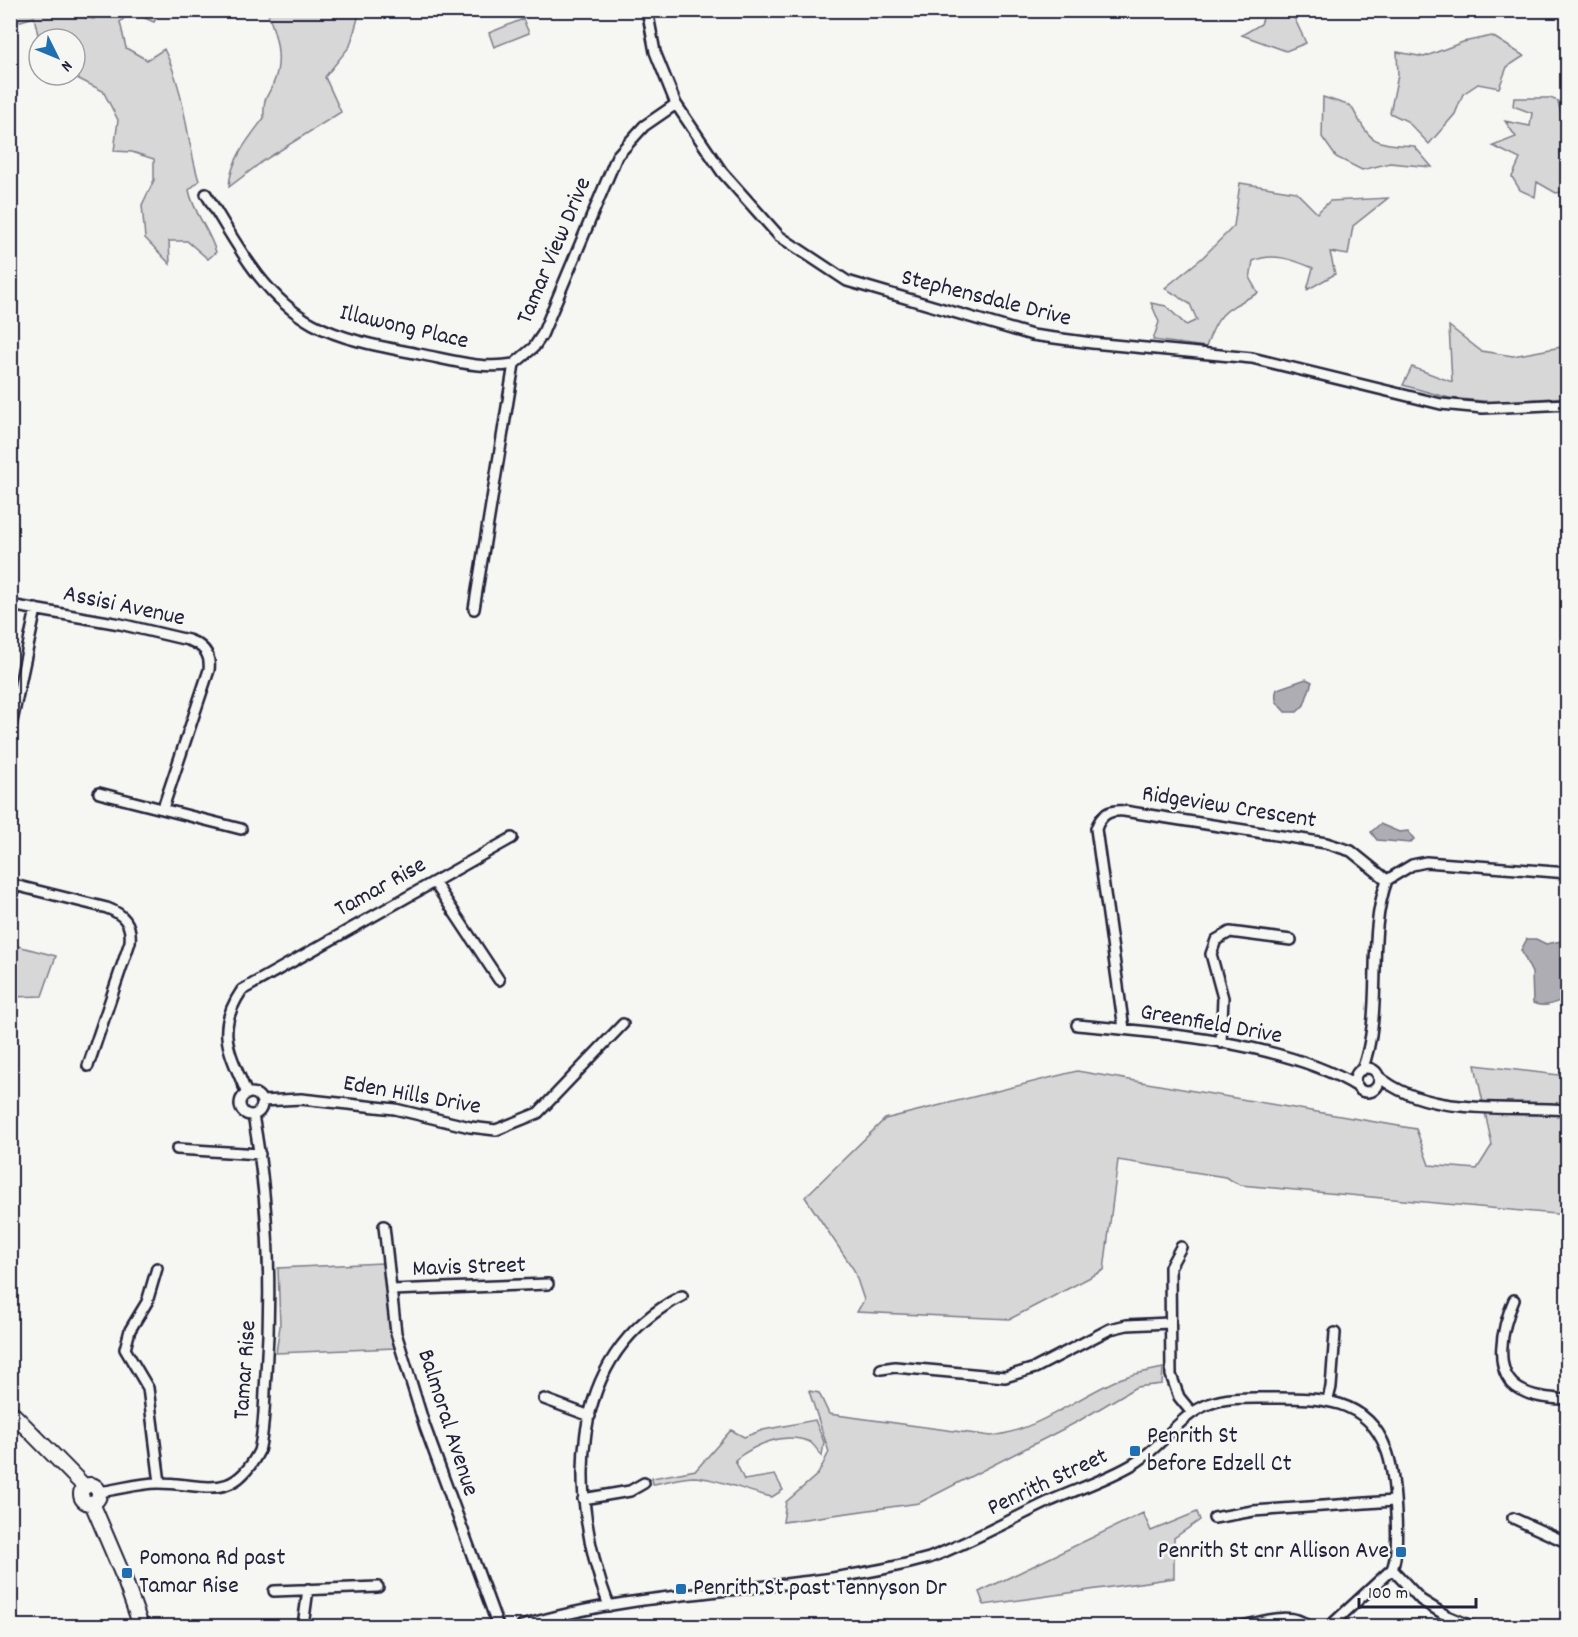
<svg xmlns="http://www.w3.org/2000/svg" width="1578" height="1637" viewBox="0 0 1578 1637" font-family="Dekko,sans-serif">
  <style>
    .green { fill: #d7d7d7; stroke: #7c7c89; stroke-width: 1.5 }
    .water { fill: #adadb3; stroke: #757583; stroke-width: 1.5 }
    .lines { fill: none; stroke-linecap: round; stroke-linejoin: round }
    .street-casing { stroke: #22223b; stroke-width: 14 }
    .secondary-casing { stroke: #22223b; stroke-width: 18 }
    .street { stroke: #f6f6f2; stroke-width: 9 }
    .secondary { stroke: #f6f6f2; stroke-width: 14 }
    .poi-dot { fill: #1f6fb2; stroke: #f6f6f2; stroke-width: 2 }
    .labels { text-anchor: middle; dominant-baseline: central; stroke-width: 5; stroke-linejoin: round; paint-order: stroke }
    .street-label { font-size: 24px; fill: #22223b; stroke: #f6f6f2 }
    .poi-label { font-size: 24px; fill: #22223b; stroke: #f6f6f2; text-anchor: start }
  </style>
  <rect width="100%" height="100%" fill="#f6f6f2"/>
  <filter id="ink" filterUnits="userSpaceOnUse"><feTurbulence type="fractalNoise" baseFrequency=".0167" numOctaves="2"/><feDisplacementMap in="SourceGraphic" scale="12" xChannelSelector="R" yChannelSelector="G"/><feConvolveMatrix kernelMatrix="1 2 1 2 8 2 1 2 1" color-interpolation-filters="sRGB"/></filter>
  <g filter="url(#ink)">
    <!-- green -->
    <path class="green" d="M11,10L66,11L74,16L94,19L100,11H161L154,22L131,12L120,22L126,48L147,60L164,49C186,93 185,135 199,181L189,190C193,212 209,229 216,252L208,259L187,241H169L170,264L145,238L142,205L154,180V159L132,152L114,151L118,120L103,91L71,75H75V39H39L34,17L11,24Z
      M1266,10L1291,11L1306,43L1286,51L1242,35L1261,24Z
      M263,11H360L350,46L325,77L341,112L263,161L229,187C230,161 248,139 264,118C263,92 268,100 275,79C283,56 275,32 267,11Z
      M523,19L529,33L494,47L489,33Z
      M1492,36L1524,56L1507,67L1499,88L1478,84L1463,94L1455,114L1429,144L1407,121L1390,113L1398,75L1397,52L1424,57L1463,42Z
      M1323,97L1351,106C1372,144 1371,143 1414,146L1432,167L1390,163L1362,170L1336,157L1322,137Z
      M1514,98H1550L1558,101L1567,139V191L1556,193L1537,182L1535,197L1520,190L1512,177L1520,159L1493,146L1516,137L1505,121L1530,126L1532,113L1513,106Z
      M1240,183L1296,192L1317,213L1330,201L1388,198L1353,226L1348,255L1330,252L1335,274L1307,290L1313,268C1294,260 1273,252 1253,261L1250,279L1258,293C1226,310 1218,311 1206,347L1153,340L1159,322L1151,303L1166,306L1186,325L1197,320L1190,304L1165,288L1202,258L1234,226Z
      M1449,326L1481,351L1513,356L1567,346V397L1494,402L1449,398L1403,385L1412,367L1452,382Z
      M10,944L56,956L42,996L11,997Z
      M1475,1065L1567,1076V1215L1240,1185L1225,1177L1118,1160L1104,1270L1010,1319L857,1312L864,1300L854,1270L805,1197L885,1119L1077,1071L1416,1129L1429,1165L1477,1169L1492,1145Z
      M382,1263L395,1348L276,1353L280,1326L278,1268Z
      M1163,1368L1162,1384L1136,1387L1077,1422L919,1503L783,1522L786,1502L818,1474L829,1452L809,1391L819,1393L829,1414L991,1436C1038,1431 1079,1395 1122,1378C1135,1373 1150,1371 1163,1368Z
      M815,1420L824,1442L822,1456C819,1452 814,1445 810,1442C784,1431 754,1445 735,1460L744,1480L775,1475L783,1490L772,1497C747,1492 721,1479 695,1477C681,1477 666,1482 653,1484L652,1478L696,1470L731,1430L744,1437L763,1430Z
      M1197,1512L1200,1520L1174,1538V1578L984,1605L979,1592L1143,1513L1151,1531Z"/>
    <!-- water -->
    <path class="water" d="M1306,679L1312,682L1304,705L1297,712H1285C1278,704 1273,700 1277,689Z
      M1380,824L1399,832L1408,831L1414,839L1410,843L1377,840L1371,832Z
      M1527,939H1536L1546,944L1561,941L1567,954V998C1556,1002 1545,1009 1533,1003L1532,973L1521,950Z"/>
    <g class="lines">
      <defs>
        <path id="street" d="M647,10L655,52L676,104L722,172L779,236L847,281L1032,335L1092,343L1252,358L1441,404L1483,408L1568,404
          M206,194C235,241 262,296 313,324C345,341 384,347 419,354C451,360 481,370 514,364
          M10,605L120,624L188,640C203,645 211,654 209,670L163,808
          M474,609L514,364L534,347L542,335L617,156L644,126L676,104
          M10,731L36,609
          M99,793L241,829
          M1387,880L1412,865L1426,862L1568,873
          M434,882L499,980
          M10,884L107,908C123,914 132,923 130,942L88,1066
          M1077,1025C1159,1032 1288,1043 1358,1087
          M1124,1029L1096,829C1101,814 1109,810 1124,811L1326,843L1351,851L1387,880
          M1221,1043L1223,998L1211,954L1216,940L1230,932L1291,940
          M1355 1080a12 12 0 1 1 24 0a12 12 0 1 1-24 0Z
          M1362,1070C1385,1009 1365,940 1387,880
          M1378,1076C1428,1118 1507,1105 1568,1110
          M240 1104a11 11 0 1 1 22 0a11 11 0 1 1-22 0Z
          M247,1094C230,1052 214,1031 242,990L512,838
          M262,1101L301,1099L395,1109L470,1127L496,1130L538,1113L623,1024
          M177,1149L260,1154
          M384,1226L396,1333L425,1427L498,1626
          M1181,1247L1170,1267L1171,1375L1179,1397L1192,1413
          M157,1268L147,1302L130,1330L125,1349L148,1388L160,1483
          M391,1290L548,1284
          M1514,1300C1503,1325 1490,1374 1521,1390C1535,1398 1553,1398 1568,1400
          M881,1369L895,1367L1005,1377L1035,1368L1110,1329L1127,1325L1169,1323
          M544,1399L590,1416
          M1328,1399L1331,1387L1335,1333
          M98,1492C118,1490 138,1483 158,1483C204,1483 232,1504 259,1451C265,1427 264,1400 266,1374C272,1286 269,1202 253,1115
          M583,1499L630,1491L644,1483
          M1214,1518L1253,1511L1394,1501
          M1513,1518L1568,1543
          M1392,1569L1421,1600L1447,1616L1471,1626
          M274,1591L378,1587
          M609,1606C568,1498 564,1356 682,1296
          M303,1626L308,1589
          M522,1626C653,1585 797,1595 929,1558C970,1542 1008,1521 1048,1502C1077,1489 1109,1479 1135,1463C1162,1447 1179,1415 1209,1404C1227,1397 1247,1398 1267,1398C1314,1398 1366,1395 1386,1449C1395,1470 1401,1549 1392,1569L1330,1626
          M1242,1626C1262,1622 1291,1611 1308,1626"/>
        <path id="secondary" d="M10,1411L85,1487
          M81 1494a9 9 0 1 1 18 0a9 9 0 1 1-18 0Z
          M92,1503L124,1578L141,1626"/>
      </defs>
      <!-- street casing -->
      <use href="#street" class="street-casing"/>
      <!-- secondary casing -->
      <use href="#secondary" class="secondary-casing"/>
      <!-- street -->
      <use href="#street" class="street"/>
      <!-- secondary -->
      <use href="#secondary" class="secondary"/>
    </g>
  </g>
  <!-- markers -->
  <g class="poi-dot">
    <rect x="1129" y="1445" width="12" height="12" rx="3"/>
    <rect x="1395" y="1546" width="12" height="12" rx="3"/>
    <rect x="121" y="1567" width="12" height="12" rx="3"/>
    <rect x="675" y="1583" width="12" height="12" rx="3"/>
  </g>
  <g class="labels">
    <!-- street labels -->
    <g class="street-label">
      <text transform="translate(555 251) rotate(-67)">Tamar View Drive</text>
      <text transform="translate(986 299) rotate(14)">Stephensdale Drive</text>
      <text transform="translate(404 328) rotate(13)">Illawong Place</text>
      <text transform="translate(124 607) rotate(12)">Assisi Avenue</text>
      <text transform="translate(1229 808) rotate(9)">Ridgeview Crescent</text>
      <text transform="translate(381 888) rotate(-29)">Tamar Rise</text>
      <text transform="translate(1211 1025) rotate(10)">Greenfield Drive</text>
      <text transform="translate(412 1096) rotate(10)">Eden Hills Drive</text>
      <text transform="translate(469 1268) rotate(-2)">Mavis Street</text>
      <text transform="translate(246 1370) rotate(-86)">Tamar Rise</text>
      <text transform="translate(447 1423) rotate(72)">Balmoral Avenue</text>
      <text transform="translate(1048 1483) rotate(-25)">Penrith Street</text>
    </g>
    <!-- poi labels -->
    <g class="poi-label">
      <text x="1147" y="1437">Penrith St<tspan x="1147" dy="28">before Edzell Ct</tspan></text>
      <text x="1389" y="1552" text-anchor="end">Penrith St cnr Allison Ave</text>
      <text x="139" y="1559">Pomona Rd past<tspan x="139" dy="28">Tamar Rise</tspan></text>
      <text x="693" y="1589">Penrith St past Tennyson Dr</text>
    </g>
  </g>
  <!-- margin -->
  <rect width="1578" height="1637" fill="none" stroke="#f6f6f2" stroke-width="36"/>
  <rect x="18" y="18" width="1542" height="1601" fill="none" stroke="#22223b" stroke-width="2" filter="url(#ink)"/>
  <!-- north arrow -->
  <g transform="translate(57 57) rotate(133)"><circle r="28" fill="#f6f6f2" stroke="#a1a1a9" stroke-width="1.5"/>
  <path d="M0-4.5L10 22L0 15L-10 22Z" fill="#1f6fb2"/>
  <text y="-9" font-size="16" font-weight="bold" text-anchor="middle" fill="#22223b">N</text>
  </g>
  <!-- scale -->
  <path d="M1359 1598v9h117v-9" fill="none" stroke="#22223b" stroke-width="3"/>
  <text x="1368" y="1598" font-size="18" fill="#22223b" stroke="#f6f6f2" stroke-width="4.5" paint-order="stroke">100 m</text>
</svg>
